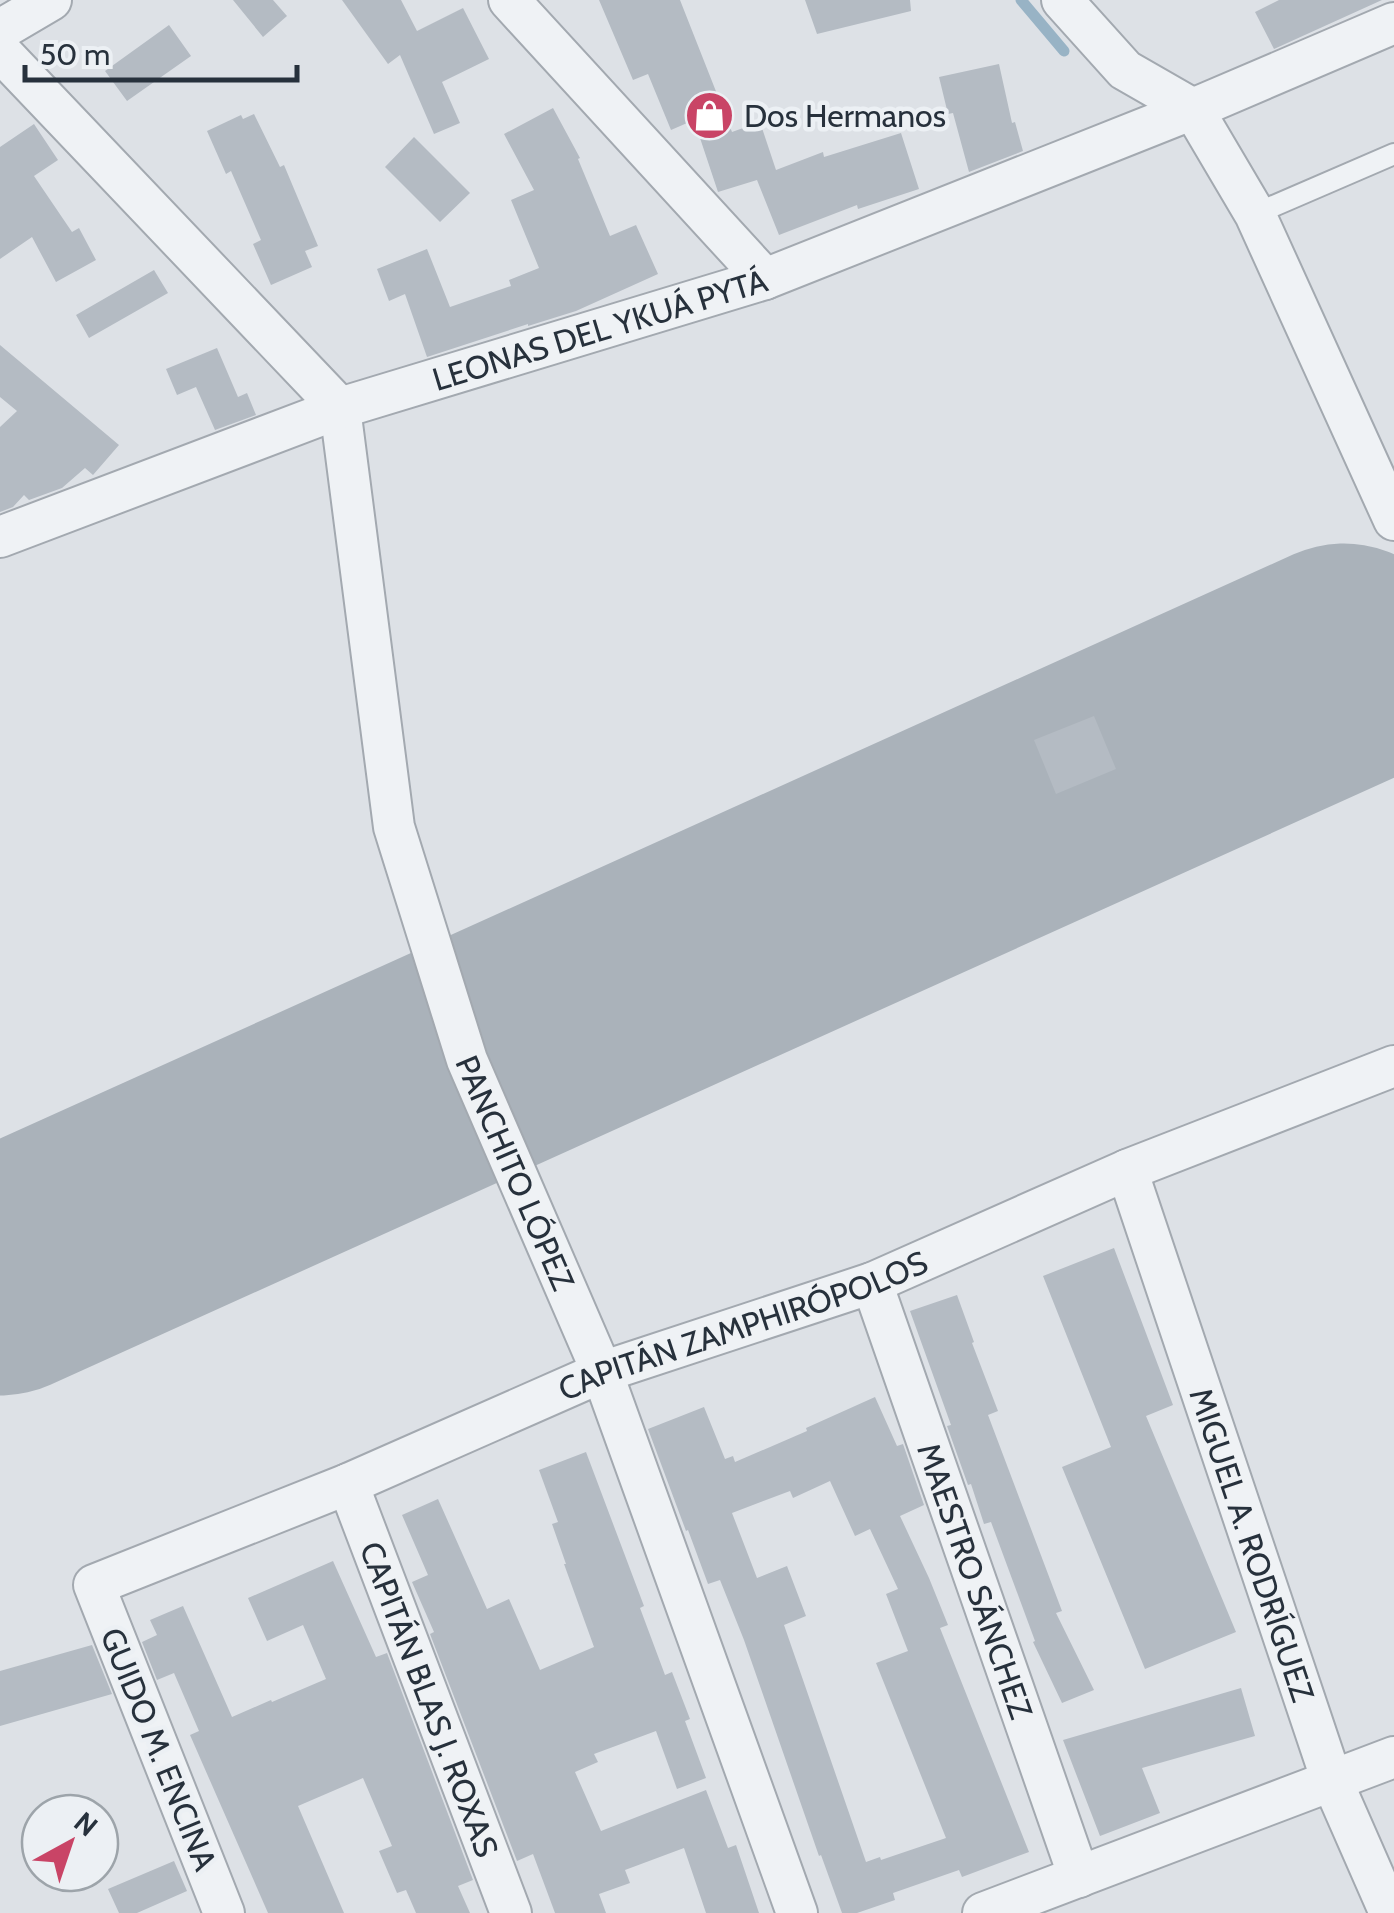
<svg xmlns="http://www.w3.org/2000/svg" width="1394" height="1913" viewBox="0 0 1394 1913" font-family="Cabin,sans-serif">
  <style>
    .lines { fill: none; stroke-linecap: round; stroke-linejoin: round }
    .stream { stroke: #98b3c5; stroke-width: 11 }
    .runway { stroke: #aab2ba; stroke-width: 245 }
    .building { fill: #b4bbc3; fill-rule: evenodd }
    .service-casing { stroke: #a3a9b0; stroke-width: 24 }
    .minor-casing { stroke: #a3a9b0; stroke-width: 44 }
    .service { stroke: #eff2f5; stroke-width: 20 }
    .minor { stroke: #eff2f5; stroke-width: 40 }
    .labels { text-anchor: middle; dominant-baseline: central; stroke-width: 9; stroke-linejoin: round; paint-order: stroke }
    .poi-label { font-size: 32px; fill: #27313c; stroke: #ecf0f4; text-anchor: start }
    .street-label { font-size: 32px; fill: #27313c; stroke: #ecf0f4 }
  </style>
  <rect width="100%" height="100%" fill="#dde1e6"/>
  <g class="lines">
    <!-- stream -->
    <path class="stream" d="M1021,0L1064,51"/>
    <!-- runway -->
    <path class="runway" d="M0,1273L1344,666"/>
  </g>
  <!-- building -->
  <path class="building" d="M233,0H273L287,16L263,37Z
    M342,0H401L417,31L463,8L489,59L442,82L460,123L434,134L400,55L388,64Z
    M599,0H680L732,132L760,122L776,170L823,152L824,157L901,133L919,189L858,209L857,205L779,235L757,180L718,192L694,120L671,130L648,74L633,80Z
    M805,0H910L911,11L817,34Z
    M1279,0H1382L1274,49L1255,12Z
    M169,25L191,56L127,101L105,71Z
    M999,64L1012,123L1015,122L1023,151L969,172L953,113L948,114L939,77Z
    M553,108L580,158L578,159L610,236L636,225L658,274L576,311L528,326V324L427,357L405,294L389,301L377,269L427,249L450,307L511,286L509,280L539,268L511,200L534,190L504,134Z
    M254,114L280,167L284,165L318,246L305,251L312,267L271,285L253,244L261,240L231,171L226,174L207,131L241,115L243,119Z
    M34,124L58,160L34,176L72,232L79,228L96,260L56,282L32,237L0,259V147Z
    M414,137L470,193L440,222L385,167Z
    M154,270L168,293L89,338L76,315Z
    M0,345L119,445L93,475L85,468L62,488L29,500L24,495L13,507L0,512V427L17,411L0,397Z
    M217,348L238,397L247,393L256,415L215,430L196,387L177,395L166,369Z
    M1094,716L1116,769L1056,794L1034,740Z
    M1114,1248L1173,1405L1146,1416L1236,1632L1145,1669L1062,1467L1111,1447L1043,1276Z
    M957,1295L974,1342L972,1343L998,1411L988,1415L1062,1611L1056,1613L1094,1690L1062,1703L1033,1642L1035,1641L991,1522L984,1524L971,1484L968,1485L947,1426L951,1425L910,1311Z
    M875,1397L897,1446L903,1444L924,1505L900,1516L929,1578L948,1625L940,1628L1029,1852L962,1877L959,1870L893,1893L895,1900L857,1913H842L821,1855L819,1856L744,1640L720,1580L708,1584L688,1530L686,1531L648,1429L704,1407L725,1459L733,1456L735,1462L807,1431L806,1428ZM830,1481L855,1536L870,1529L898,1589L886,1594L908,1651L876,1663L946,1838L881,1860L880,1857L866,1862L784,1625L806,1616L787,1566L757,1578L732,1513L790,1491L793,1498Z
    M586,1452L644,1606L640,1608L665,1675L672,1672L690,1719L685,1721L706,1778L677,1789L656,1731L594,1754L598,1762L575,1772L601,1831L706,1790L728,1848L736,1845L759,1913H706L684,1848L625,1870L630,1883L599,1894L606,1913H555L533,1854L517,1861L430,1634L434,1632L412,1582L428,1575L402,1515L438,1499L487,1609L509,1599L540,1670L594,1647L564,1564H566L552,1524L558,1522L539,1470Z
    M333,1561L376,1657L387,1653L473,1880L458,1886L470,1913H416L406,1890L397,1893L379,1851L392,1846L363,1778L298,1806L344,1913H268L190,1735L199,1731L174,1673L157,1680L142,1642L157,1635L150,1620L183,1606L232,1717L271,1700L272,1702L326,1679L303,1625L267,1641L248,1598Z
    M92,1645L112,1694L0,1726V1671Z
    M1241,1688L1255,1736L1142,1768L1160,1813L1100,1836L1063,1740Z
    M174,1861L187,1891L137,1913H119L108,1889Z"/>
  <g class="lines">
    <defs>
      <path id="service" d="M1255,214L1394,154"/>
      <g id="minor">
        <path d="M509,0L765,279"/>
        <path d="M1062,0L1125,70L1193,109L1255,214L1394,520"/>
        <path d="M0,30L51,0"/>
        <path id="s1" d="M0,51L340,408L394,827L467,1060L602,1372L797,1913"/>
        <path id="s2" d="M0,537L340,408L765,279L1193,109L1394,23"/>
        <path id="s3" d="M1127,1170L1332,1781L1390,1913"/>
        <path id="s4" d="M872,1283L1079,1877"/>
        <path id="s5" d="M348,1484L511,1913"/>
        <path id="s6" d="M224,1913L94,1585L348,1484L602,1372L872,1283L1127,1170L1394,1066"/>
        <path d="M983,1913L1394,1757"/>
      </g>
    </defs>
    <!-- service casing -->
    <use href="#service" class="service-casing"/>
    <!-- minor casing -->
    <use href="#minor" class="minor-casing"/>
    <!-- service -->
    <use href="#service" class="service"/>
    <!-- minor -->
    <use href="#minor" class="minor"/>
  </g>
  <!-- icons -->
  <defs>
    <symbol id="shop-disc" viewBox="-11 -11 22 22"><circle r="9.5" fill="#c94466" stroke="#ecf0f4"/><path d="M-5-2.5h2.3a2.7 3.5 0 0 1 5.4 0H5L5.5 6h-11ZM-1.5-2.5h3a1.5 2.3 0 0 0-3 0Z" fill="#fff"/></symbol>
  </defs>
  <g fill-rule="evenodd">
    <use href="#shop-disc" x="682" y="88" width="55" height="55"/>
  </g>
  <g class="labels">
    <!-- poi labels -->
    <g class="poi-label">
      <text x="744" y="115">Dos Hermanos</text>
    </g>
    <!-- street labels -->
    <g class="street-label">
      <text stroke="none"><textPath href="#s2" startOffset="635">LEONAS DEL YKUÁ PYTÁ</textPath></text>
      <text stroke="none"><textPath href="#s1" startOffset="1282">PANCHITO LÓPEZ</textPath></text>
      <text stroke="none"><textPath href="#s6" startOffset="1052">CAPITÁN ZAMPHIRÓPOLOS</textPath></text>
      <text stroke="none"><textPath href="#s3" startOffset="395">MIGUEL A. RODRÍGUEZ</textPath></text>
      <text stroke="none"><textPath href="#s4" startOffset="315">MAESTRO SÁNCHEZ</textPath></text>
      <text stroke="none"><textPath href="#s5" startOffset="230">CAPITÁN BLAS J. ROXAS</textPath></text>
      <text transform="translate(159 1749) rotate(68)">GUIDO M. ENCINA</text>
    </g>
  </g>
  <!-- north arrow -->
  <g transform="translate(70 1843) rotate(40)"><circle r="48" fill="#ecf0f4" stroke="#9da4aa" stroke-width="2.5"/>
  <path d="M0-8L18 38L0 25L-18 38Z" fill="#c94466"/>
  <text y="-15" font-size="28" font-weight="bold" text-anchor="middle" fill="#27313c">N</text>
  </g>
  <!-- scale -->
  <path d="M25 65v15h272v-15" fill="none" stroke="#27313c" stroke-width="5"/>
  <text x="40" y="65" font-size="30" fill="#27313c" stroke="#ecf0f4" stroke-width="8" paint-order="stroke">50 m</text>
</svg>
